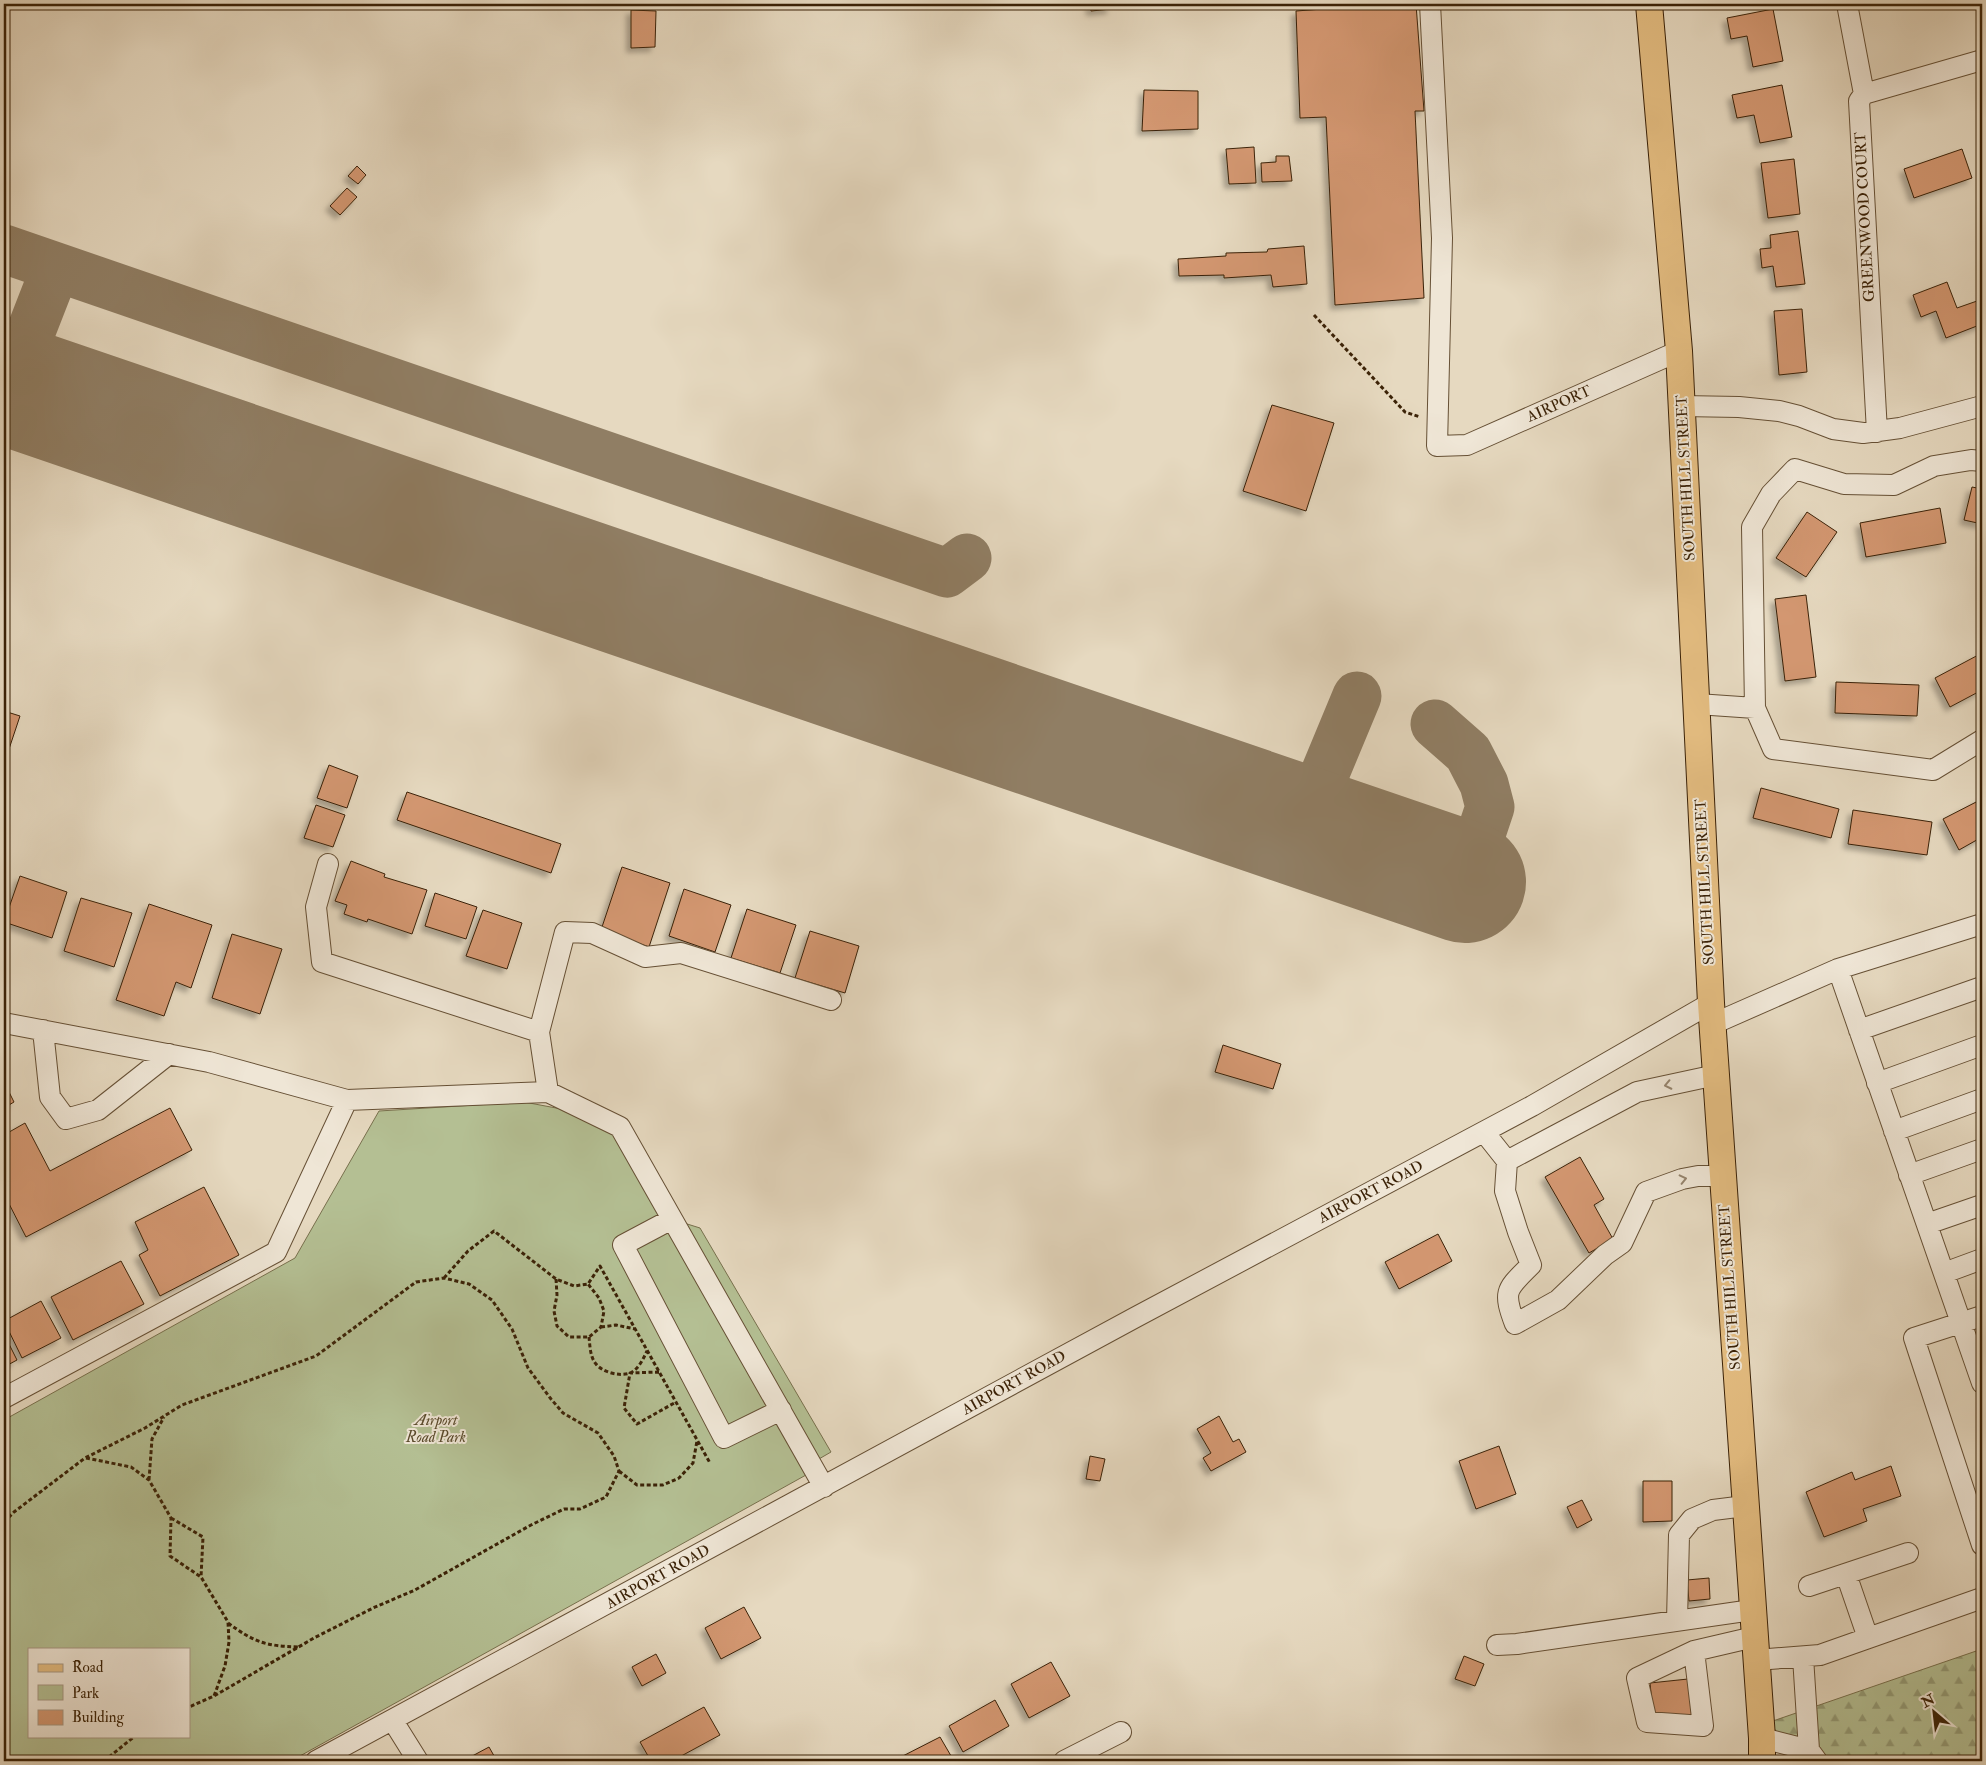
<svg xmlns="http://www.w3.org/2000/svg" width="1986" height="1765" viewBox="0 0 1986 1765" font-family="'IM FELL Double Pica',serif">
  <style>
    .forest { fill: url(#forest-firs); stroke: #78704d }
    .park { fill: #b4bf93; stroke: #78704d; fill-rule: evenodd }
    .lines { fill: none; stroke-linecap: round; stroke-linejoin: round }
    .taxiway { stroke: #907e64; stroke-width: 49 }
    .runway { stroke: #907e64; stroke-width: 122 }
    .building { fill: #d39771; stroke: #3b2207; filter: url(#shadow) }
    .minor-casing { stroke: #665035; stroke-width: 22 }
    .major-casing { stroke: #3b2207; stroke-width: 28 }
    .path { stroke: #3b2207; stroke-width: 3; stroke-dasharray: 4 2.5; stroke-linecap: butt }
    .minor { stroke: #efe6d6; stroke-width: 20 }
    .major { stroke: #e3bc80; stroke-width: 26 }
    .oneway { stroke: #95846e }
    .labels { text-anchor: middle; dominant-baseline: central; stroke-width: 4; stroke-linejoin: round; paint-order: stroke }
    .street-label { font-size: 15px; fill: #3b2207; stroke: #efe6d6 }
    .park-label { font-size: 15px; font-style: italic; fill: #59492a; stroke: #efe6d6 }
  </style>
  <defs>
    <pattern id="forest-firs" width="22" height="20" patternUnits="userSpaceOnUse" patternTransform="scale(1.25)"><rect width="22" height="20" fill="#b4bf93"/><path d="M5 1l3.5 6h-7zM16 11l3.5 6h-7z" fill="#949b76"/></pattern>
    <filter id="shadow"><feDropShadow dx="-4.5" dy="4.5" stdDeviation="2.5" flood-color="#0004"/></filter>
  </defs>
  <rect width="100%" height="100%" fill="#e6d9c0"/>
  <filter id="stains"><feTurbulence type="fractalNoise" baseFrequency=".004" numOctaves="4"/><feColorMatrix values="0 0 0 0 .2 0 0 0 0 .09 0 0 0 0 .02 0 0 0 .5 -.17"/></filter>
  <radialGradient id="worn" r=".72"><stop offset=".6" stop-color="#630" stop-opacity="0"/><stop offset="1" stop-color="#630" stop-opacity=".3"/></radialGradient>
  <!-- forest -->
  <path class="forest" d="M1982,1649V1761H1796L1770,1722Z"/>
  <!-- park -->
  <path class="park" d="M524,1102L599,1116L684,1223L700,1228L831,1452L812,1463L815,1470L291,1761H4V1420L295,1258L379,1111ZM29,1649H189V1736H29Z"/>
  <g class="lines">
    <!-- taxiway -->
    <path class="taxiway" d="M4,249L947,573L967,558
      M4,404L10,385L56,267
      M1435,724L1468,753L1484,784L1490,807L1465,882
      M1303,826L1357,696"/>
    <!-- runway -->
    <path class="runway" d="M4,383L1465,882"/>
  </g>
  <!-- building -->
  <path class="building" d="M1090,4H1111V9L1091,11Z
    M1390,4H1416L1424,111H1415L1424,298L1335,305L1326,117L1300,118L1296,11Z
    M1773,9L1783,61L1753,67L1747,36L1731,39L1727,18Z
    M631,10L656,11L655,47L631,48Z
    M1782,85L1792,137L1760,143L1754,115L1737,118L1732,95Z
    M1144,90L1198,91V129L1142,131Z
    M1254,147L1256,183L1229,184L1226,149Z
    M1962,149L1972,178L1914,198L1904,169Z
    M1276,156H1289L1292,181L1262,182L1261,163L1276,162Z
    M1794,159L1800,214L1768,218L1761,163Z
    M357,166L366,175L358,184L348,176Z
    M347,188L357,197L340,215L330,206Z
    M1798,231L1805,284L1776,287L1773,266L1762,268L1760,249L1771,248L1770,235Z
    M1304,246L1307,284L1273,287L1271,275L1224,278V275L1179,276L1178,259L1226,256V253L1267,252L1268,249Z
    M1947,282L1957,308L1977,301L1982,314V324L1946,338L1936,311L1921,317L1913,295Z
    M1802,309L1807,372L1779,375L1774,311Z
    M1272,405L1334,423L1306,511L1243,491Z
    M1972,487L1982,489V524L1964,520Z
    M1940,508L1946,543L1866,557L1860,523Z
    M1807,512L1837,532L1806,577L1776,558Z
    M1806,595L1816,677L1785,681L1775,599Z
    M1982,653V690L1950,707L1935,678Z
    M1836,682L1919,685L1917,716L1835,713Z
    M4,711L20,716L4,764Z
    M329,765L358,776L347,808L317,798Z
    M1761,788L1839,809L1831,838L1753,818Z
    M407,792L561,844L551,873L397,820Z
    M1982,799V837L1959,850L1943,819Z
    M316,805L345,815L333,847L304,838Z
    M1853,810L1932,822L1927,855L1848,844Z
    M351,861L385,874L384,877L427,890L412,934L368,919L367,922L344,914L347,905L335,901Z
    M622,867L670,883L649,947L601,930Z
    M20,876L67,892L52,938L4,922Z
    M684,889L731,905L715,952L669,936Z
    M435,893L477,907L466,939L425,926Z
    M81,898L132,913L114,967L64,951Z
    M149,904L212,925L191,988L176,982L164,1016L116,1000Z
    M747,909L796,925L780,973L731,958Z
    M483,910L522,923L507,969L466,956Z
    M810,931L859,946L845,993L795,978Z
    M232,934L282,949L260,1014L212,998Z
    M1223,1045L1281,1064L1273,1089L1215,1072Z
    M4,1082L14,1102L4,1108Z
    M170,1108L192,1150L26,1237L4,1194V1135L25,1123L50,1171Z
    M1580,1157L1604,1199L1594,1205L1613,1239L1589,1253L1545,1177Z
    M204,1187L239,1255L160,1296L139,1255L148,1250L135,1222Z
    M1438,1234L1452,1261L1399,1289L1385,1262Z
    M121,1261L144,1304L73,1340L51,1297Z
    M41,1301L61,1338L22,1358L4,1321Z
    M4,1334L17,1360L4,1367Z
    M1219,1416L1233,1442L1239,1439L1246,1452L1211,1471L1203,1458L1211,1453L1197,1429Z
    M1499,1446L1516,1494L1476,1509L1459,1461Z
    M1090,1456L1105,1459L1100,1481L1086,1479Z
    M1891,1466L1901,1496L1863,1509L1867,1521L1824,1537L1806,1492L1852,1472L1855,1480Z
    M1643,1481H1672V1521L1643,1522Z
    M1582,1500L1592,1520L1577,1528L1567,1507Z
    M1709,1578L1710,1599L1689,1601L1687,1580Z
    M744,1607L761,1638L721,1659L705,1628Z
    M656,1654L666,1673L642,1686L632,1667Z
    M1464,1656L1484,1664L1475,1686L1455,1679Z
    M1051,1662L1070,1696L1029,1718L1011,1684Z
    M1688,1679L1692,1718L1654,1722L1650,1683Z
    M995,1700L1009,1726L963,1752L949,1726Z
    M704,1707L720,1735L672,1761H651L640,1742Z
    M940,1737L954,1761H898L897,1759Z
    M489,1747L497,1761H463Z"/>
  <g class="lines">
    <defs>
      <path id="minor" d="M1430,4L1442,238L1437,446L1467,445L1679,351
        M1847,4L1864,94L1859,101L1877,432
        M1864,94L1982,60
        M1682,406L1739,407L1779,411L1799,416L1833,429L1863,433L1900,428L1982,406
        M1982,461L1971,460L1934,466L1894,485L1844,484L1795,469L1771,494L1752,527L1755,708L1773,749L1933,770L1982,740
        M1697,704L1755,708
        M328,864L316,907L322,962L539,1032
        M1838,969L1982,1383
        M4,1023L209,1062L347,1100
        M1713,1024L1838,969L1982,924
        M43,1030L50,1097L66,1119L98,1110L169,1054
        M1859,1030L1982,987
        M1877,1083L1982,1045
        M548,1092L539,1032L565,932L592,933L645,957L681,953L831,1000
        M1894,1131L1982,1099
        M1484,1132L1507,1161L1505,1191L1518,1232L1531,1265C1507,1289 1502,1290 1515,1324L1558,1300L1605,1255L1622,1243L1646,1192L1682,1179L1698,1176H1723
        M1507,1161L1637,1092L1716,1075
        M1909,1175L1982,1149
        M672,1219L623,1245L724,1438L781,1410
        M1927,1224L1982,1205
        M1944,1273L1982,1259
        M1982,1316L1914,1338L1982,1545
        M4,1398L276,1252L347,1100L548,1092L620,1127L824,1487
        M1846,1574L1868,1638
        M1809,1586L1908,1553
        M1677,1621L1679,1535L1692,1519L1713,1510L1745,1506
        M1497,1645L1517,1644L1752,1610
        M1694,1651L1703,1726L1647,1722L1637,1678L1694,1651L1754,1637
        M1803,1657L1809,1750
        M1756,1660L1820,1655L1982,1598
        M393,1721L418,1761
        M1762,1738L1809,1750L1817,1761
        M316,1761L1136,1317L1532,1106L1711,1003
        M1064,1761L1121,1732"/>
      <path id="major" d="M1649,4L1679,351L1711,1003L1762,1738V1761"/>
    </defs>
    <!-- minor casing -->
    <use href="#minor" class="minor-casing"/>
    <!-- major casing -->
    <use href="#major" class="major-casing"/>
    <!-- path -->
    <path class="path" d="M1314,315L1405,412L1420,417
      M444,1278L468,1251L494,1231L556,1279L574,1286L588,1284L600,1266L710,1463
      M556,1279L557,1295L554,1311L557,1326L569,1337H589L601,1327L604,1311L599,1298L588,1284
      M601,1327L616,1325L635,1329
      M589,1337C590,1346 590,1357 596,1364C602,1372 620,1377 630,1373C639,1369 643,1359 647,1351
      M659,1372L630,1373L624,1408L637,1424L676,1402
      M86,1458L131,1467L149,1480L171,1518L170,1556L201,1577L228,1622L229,1642L225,1666L214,1696
      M619,1471L637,1485H663L679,1478L693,1463L697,1441
      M149,1480L152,1439L164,1417
      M171,1518L203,1537L201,1577
      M4,1522L14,1512L85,1458L145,1428L182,1405L316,1356L416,1282L444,1278L469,1284L492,1300L512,1329L528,1368L551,1399L563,1413L598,1433L614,1456L619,1471L606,1497L580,1509H564L531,1525L415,1590L373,1608L314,1638L214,1696L189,1707
      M228,1623C254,1642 265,1646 298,1647
      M104,1761L135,1736"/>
    <!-- minor -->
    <use href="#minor" class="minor"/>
    <!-- major -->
    <use href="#major" class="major"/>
  </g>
  <!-- one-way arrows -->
  <defs><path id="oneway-chevron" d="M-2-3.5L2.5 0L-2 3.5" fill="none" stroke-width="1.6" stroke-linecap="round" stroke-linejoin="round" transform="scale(1.25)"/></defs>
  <g class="oneway">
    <use href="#oneway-chevron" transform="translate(1668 1085) rotate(168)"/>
    <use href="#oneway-chevron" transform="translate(1683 1179) rotate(-13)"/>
  </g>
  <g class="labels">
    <!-- street labels -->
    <g class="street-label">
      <text transform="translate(1865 217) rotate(-93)">GREENWOOD COURT</text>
      <text transform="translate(1559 404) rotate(-24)">AIRPORT</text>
      <text transform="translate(1686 478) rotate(-93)">SOUTH HILL STREET</text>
      <text transform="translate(1705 882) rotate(-93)">SOUTH HILL STREET</text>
      <text transform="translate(1371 1192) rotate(-28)">AIRPORT ROAD</text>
      <text transform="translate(1730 1287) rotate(-94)">SOUTH HILL STREET</text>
      <text transform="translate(1014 1383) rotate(-29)">AIRPORT ROAD</text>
      <text transform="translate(658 1577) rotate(-29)">AIRPORT ROAD</text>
    </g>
    <!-- park labels -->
    <g class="park-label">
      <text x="436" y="1420">Airport<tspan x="436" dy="17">Road Park</tspan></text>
    </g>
  </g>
  <!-- margin -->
  <rect width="1986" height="1765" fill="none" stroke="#e6d9c0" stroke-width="20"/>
  <rect x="5" y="5" width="1976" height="1755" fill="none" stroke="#3b2207" stroke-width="2.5"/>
  <rect x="10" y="10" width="1966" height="1745" fill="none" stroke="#3b2207"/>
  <!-- legend -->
  <rect x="28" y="1648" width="162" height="90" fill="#efe6d6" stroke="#a79883"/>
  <rect x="38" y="1664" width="25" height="8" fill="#e3bc80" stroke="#a79883"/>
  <text x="72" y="1672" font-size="15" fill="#3b2207">Road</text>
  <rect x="38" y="1685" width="25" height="15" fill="#b4bf93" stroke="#a79883"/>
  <text x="72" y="1698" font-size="15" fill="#3b2207">Park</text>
  <rect x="38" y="1710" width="25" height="15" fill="#d39771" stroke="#a79883"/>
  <text x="72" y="1722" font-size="15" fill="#3b2207">Building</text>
  <!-- north arrow -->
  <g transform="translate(1934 1712) rotate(332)" stroke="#efe6d6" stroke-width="4" paint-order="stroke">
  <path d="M0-4L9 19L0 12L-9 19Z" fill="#3b2207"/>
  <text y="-8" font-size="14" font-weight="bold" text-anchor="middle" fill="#3b2207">N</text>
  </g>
  <rect width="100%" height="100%" filter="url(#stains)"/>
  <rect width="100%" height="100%" fill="url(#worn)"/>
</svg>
